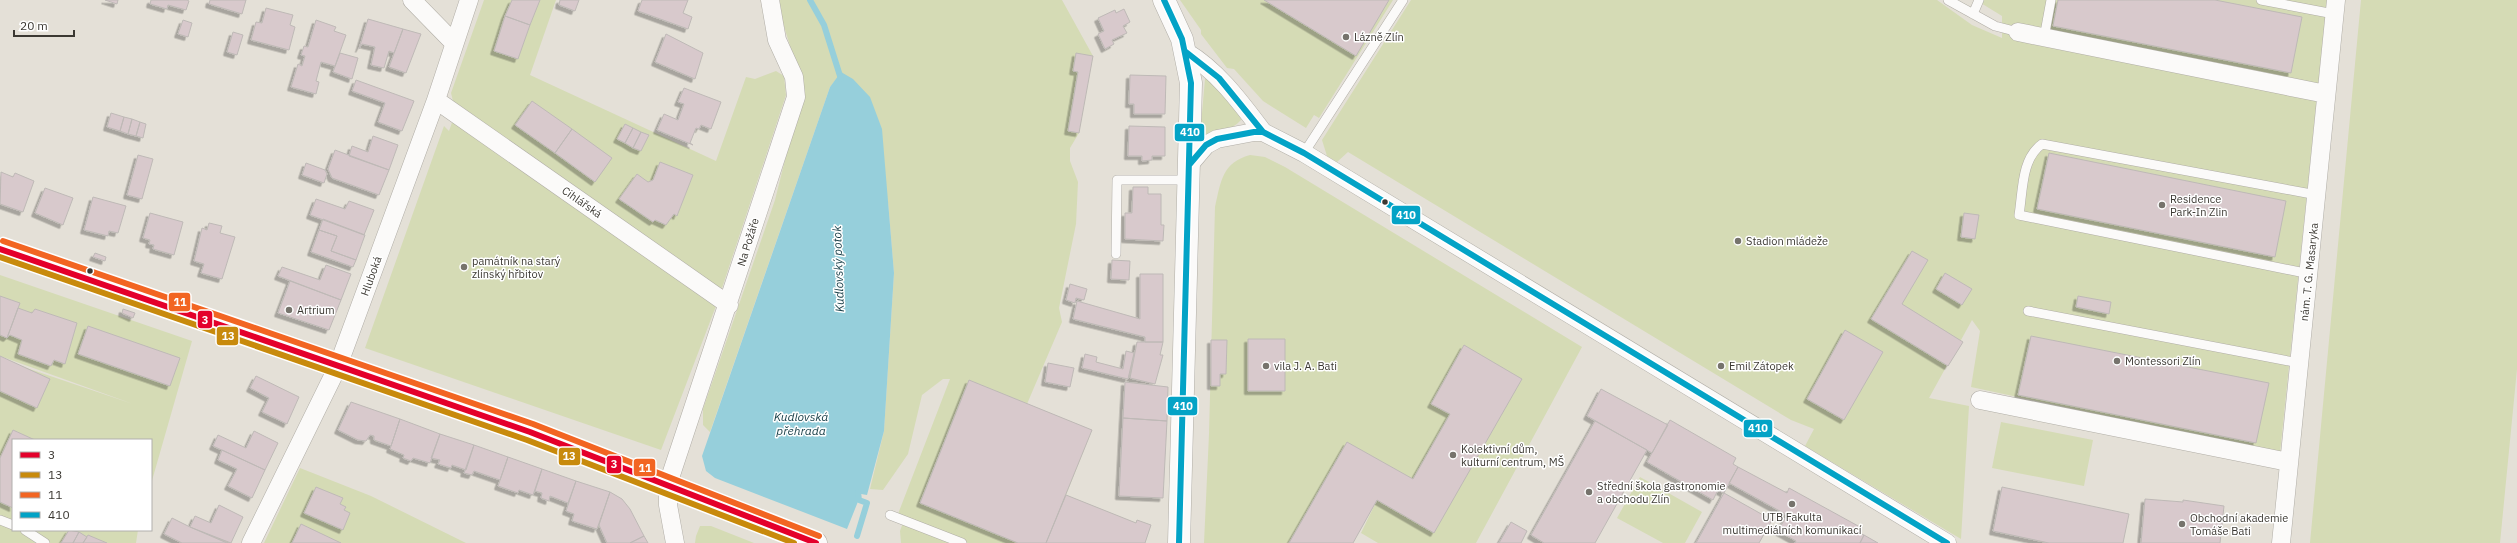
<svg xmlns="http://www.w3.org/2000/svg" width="2517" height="543" viewBox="0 0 2517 543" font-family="'IBM Plex Sans',sans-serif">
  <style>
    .green { fill: #d5dbb5 }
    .water { fill: #96cfdb }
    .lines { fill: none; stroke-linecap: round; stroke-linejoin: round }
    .stream { stroke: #96cfdb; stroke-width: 6 }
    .building { fill: #d8c9cc; stroke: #beb9b6; filter: url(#shadow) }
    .lane-casing { stroke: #b0ada6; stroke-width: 10 }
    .street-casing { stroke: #b0ada6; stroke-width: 19 }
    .secondary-casing { stroke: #b0ada6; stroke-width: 23 }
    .lane { stroke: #fbfaf9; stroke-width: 9 }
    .street { stroke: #fbfaf9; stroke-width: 18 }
    .secondary { stroke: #fbfaf9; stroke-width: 22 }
    .bus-1-casing { stroke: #fff; stroke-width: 9 }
    .bus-2-casing { stroke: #fff; stroke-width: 9 }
    .bus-3-casing { stroke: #fff; stroke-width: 9 }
    .bus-4-casing { stroke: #fff; stroke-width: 9 }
    .bus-1 { stroke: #e4002b; stroke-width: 6 }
    .bus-2 { stroke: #c88a0c; stroke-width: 6 }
    .bus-3 { stroke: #f26522; stroke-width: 6 }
    .bus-4 { stroke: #03a3c6; stroke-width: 6 }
    .poi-dot { fill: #76736c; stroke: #fff; stroke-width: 1.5 }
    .bus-dot { fill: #3b3832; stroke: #fff; stroke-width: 1.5 }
    .labels { text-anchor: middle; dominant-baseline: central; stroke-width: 3; stroke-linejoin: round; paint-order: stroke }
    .poi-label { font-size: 11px; fill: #3b3832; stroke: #fff; text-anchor: start }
    .street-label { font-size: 11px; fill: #3b3832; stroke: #fff }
    .water-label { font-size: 12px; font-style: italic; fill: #163d46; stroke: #fff }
    .line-badge { stroke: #fff; stroke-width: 1.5 }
    .badge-label { font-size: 11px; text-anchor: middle; font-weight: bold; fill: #fff }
  </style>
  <defs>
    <filter id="shadow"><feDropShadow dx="-3.5" dy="3.5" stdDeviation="0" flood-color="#0004"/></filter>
  </defs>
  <rect width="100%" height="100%" fill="#e4e0d7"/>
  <!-- green -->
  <path class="green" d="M484,0H556L530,75L716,161L746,77L755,79L776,71L784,76L786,95L722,288L706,283L453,101L451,93Z
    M780,0H1062L1093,56L1079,133L1070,148V161L1078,182L1076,224L1059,308L1062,322L1027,404L1092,430L1066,495L1136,523L1137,520L1151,525L1145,543H901L900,531L905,517L898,514L950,379H943L922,395L908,454L883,490L870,489L884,431L894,273L888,202L841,73L830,87L710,432L703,425V409L775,200L803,88L779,10Z
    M1180,0H1393L1319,118L1314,115L1306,128L1263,101L1234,69L1227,68L1201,34V30Z
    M1411,0H1937L1972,25L2002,38V16L1976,0H2327L2280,453L1971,387L1980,331L1972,320L1929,398L1969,406L1961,539L1805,446L1814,429L1791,420L1348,152L1337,162L1327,156L1322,140Z
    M2361,0H2517V369L2500,543H2310Z
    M1210,78L1240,113L1241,120C1232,130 1213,137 1200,136L1205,79Z
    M454,117L716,306L661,450L365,348L444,126L449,131Z
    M1250,155L1265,157L1285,167L1582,347L1476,543H1378L1361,533L1377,500L1347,442L1289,543H1204L1209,434L1215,207C1221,181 1222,163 1250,155Z
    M0,275L192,341L151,484V440H13V530H138L136,543H0V359L133,404L0,356Z
    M2001,422L2093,440L2084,486L1992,468Z
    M300,468L371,496L466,543H264Z
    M1640,477L1702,512L1685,543H1663L1617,518Z
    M700,526H711L754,543H695L696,536Z"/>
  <!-- water -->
  <path class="water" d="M841,72L853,79L870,97L882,129L894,273L884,431L867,495L861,494L847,529L715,478L706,471L702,456L830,87Z"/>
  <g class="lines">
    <!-- stream -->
    <path class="stream" d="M810,0L824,25L841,79
      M857,536L867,503L859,500L858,492"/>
  </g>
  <!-- building -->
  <path class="building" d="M105,0H118L117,4Z
    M151,0H187L189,1L186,10L168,5L167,9L150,4Z
    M210,0H246L242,14L209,4Z
    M512,0H540L530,25L505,16Z
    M560,0H579L575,11L559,5Z
    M642,0H688L683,13L692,17L688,29L638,11Z
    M1264,0H1389L1356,56Z
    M2058,0H2215L2302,17L2291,73L2053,26Z
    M266,8L293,15L290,25L295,27L289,50L251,40L256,22L262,23Z
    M1124,9L1130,22L1123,26L1127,33L1112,40L1114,44L1105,49L1098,34L1104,31L1098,18L1115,10L1116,13Z
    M505,16L530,25L518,59L494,51Z
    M368,19L403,29L394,53L389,51L384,68L371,65L375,47L362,44L359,49Z
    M183,20L192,23L188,37L178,34Z
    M316,20L336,27L334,31L346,35L335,66L321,62L316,81L319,82L316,94L291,87L298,64L302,66L305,56L301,55L304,46L308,47Z
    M403,29L421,34L406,73L389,67Z
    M233,32L243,35L237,55L227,52Z
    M666,34L703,53L695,79L655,62Z
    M340,53L358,58L352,79L333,72Z
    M1076,53L1093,56L1079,133L1068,131L1078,72L1073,71Z
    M1130,75L1166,76L1165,114H1134V104H1129Z
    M356,80L414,101L402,131L378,122L385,103L352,91Z
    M684,88L721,102L711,129L701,125L699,129L696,128L690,143L693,145L657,130L664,114L678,120L684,104L678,102Z
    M532,101L572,129L555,153L515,125Z
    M111,113L124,117L120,131L107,127Z
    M124,117L132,119L128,134L120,131Z
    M132,119L140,122L136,136L128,134Z
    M140,122L146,124L143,138L136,136Z
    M625,124L633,128L625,143L617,139Z
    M1129,126L1165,127V156H1152V160L1142,161V156H1128Z
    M633,128L641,132L633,148L625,143Z
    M572,129L612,158L595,182L555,153Z
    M641,132L649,135L641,151L633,148Z
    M373,136L398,145L389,170L349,156L352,146L368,152Z
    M335,150L389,170L379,195L332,178L328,169Z
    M2049,153L2286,201L2275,257L2037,209Z
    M138,155L153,159L142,199L127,195Z
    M660,162L693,175L677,216L674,214L666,225L655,220L653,222L619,199L637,174L648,182L653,180Z
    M306,163L325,170L327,174L324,183L302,175Z
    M1,172L13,177L15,173L34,181L23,212L0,204Z
    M1133,187H1148V194H1161V225H1164L1163,241L1125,239V213H1132Z
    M45,188L73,198L63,225L35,213Z
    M93,197L126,206L118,233L109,231L108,236L84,230Z
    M316,199L345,209L349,201L374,210L364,235L310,215Z
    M150,213L183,222L174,255L153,249L154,245L149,244L150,240L143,238Z
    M1964,213L1979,215L1975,239L1961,237Z
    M323,219L365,235L356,260L331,251L337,236L319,230Z
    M209,223L222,226L220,233L235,237L222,279L201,273L204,264L194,261L202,228L207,230Z
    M319,230L337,236L331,251L356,260L353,267L311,252Z
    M1912,251L1928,260L1902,304L1963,342L1948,366L1871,319Z
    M95,253L106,257L105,261L93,257Z
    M1112,260L1130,261L1129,280L1111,279Z
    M326,265L351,274L341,300L278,276L282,267L320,280Z
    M1945,273L1972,289L1962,305L1936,289Z
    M1140,274H1163V342H1145V337L1073,319L1077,301L1140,319Z
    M290,281L341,300L329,330L278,313Z
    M1070,284L1087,289L1084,300L1076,298L1075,303L1066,300Z
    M0,296L20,303L7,338L0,335Z
    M2078,296L2111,302L2109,314L2076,307Z
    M18,308L32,313L35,309L77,323L65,364L54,360L51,366L18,354L22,340L10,335L7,338Z
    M123,309L135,313L133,318L122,313Z
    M88,326L180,358L170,386L78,354Z
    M1845,330L1883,352L1844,420L1807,399Z
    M2031,336L2269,383L2256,443L2018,395Z
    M1248,339H1285V391H1248Z
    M1211,340H1227L1226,374H1220V386H1211Z
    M1137,342H1163L1160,355H1163L1155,384L1130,378Z
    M1464,345L1522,379L1434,533L1377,500L1353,543H1289L1347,442L1413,479L1450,414L1431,404Z
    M1126,351L1134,353L1128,379L1082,368L1085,354L1097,357L1096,362L1123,369Z
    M0,356L50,379L37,408L0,391Z
    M1048,363L1074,368L1070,387L1045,382Z
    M256,376L299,397L287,424L262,412L269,398L250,388Z
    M969,380L1092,430L1046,543H1018L920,503Z
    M1125,382L1168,387L1167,421L1123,418Z
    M1601,389L1668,425L1652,453L1587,416Z
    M351,402L400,419L391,446L374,440V436L370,435L366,441L358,440L338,430Z
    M1123,418L1167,421L1163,498L1119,496Z
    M400,419L440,434L430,463L413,458L411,461L403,458L404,455L390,449Z
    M1670,420L1736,458L1733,464L1738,467L1724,493L1718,490L1713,500L1647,462Z
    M1595,421L1647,450L1595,543H1544L1531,535Z
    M13,430L35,440H13V508L0,502V458Z
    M254,431L278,443L265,470L213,446L218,435L246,448Z
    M440,434L474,445L466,470L452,465L451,468L438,464L440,460L431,458Z
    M474,445L508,457L500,480L474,471L472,475L464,473Z
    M222,450L265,470L252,498L228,486L237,469L218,460Z
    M508,457L542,469L533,495L519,490L518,493L498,486Z
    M1738,467L1787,493L1789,488L1860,527L1857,532L1864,535L1860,543H1795L1796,541L1778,531L1787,515L1729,483Z
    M542,469L576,481L568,503L550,496L549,501L541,498L542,493L535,491Z
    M576,481L610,492L597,529L572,521L574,514L566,511Z
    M316,487L343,498L340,504L346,507L344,510L350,513L343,530L304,513Z
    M2002,487L2129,514L2123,543H2049L1993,531Z
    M610,492L622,499L630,509L644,536L630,543H607L599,525Z
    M1724,493L1772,520L1759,543H1696Z
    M1066,495L1136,523L1137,520L1151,525L1145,543H1046Z
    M2145,499L2183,502V500L2224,506L2220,543H2141Z
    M219,505L243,517L231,543L190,527L195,516L211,523Z
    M172,518L190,527L227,543H182L164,534Z
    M1511,522L1527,531L1521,543H1499Z
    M301,524L341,543H292Z
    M69,530L79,532L73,543H61Z
    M79,532L87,537L83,543H73Z
    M88,535L107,543H83Z
    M1864,535L1878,543H1860Z
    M644,536L648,543H630Z"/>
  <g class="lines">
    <defs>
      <path id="lane" d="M1948,0L1995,26L2018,32
        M2261,0L2334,14
        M1973,14L1979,0
        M2044,38L2051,0
        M1304,153L1403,0
        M1116,254L1117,180H1188
        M2310,274L2019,215C2023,191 2021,159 2042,144L2317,195
        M2028,311L2299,363
        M890,515L962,543
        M0,520L13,525
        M25,530L45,543"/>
      <path id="street" d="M412,0L454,43
        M2018,32L2326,94
        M1186,52C1218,71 1241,103 1263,132
        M436,100L729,305
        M1189,165L1206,145L1217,139L1254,132H1263L1304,153L1947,543
        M1980,400L2288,462
        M251,543L338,366L436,100L469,0
        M675,543L668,505V484L796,97L794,77L777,40L770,0
        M2281,543L2336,0"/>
      <path id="secondary" d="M1164,0L1182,39L1191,83L1179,543
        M0,249L530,432L816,543"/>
    </defs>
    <!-- lane casing -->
    <use href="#lane" class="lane-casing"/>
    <!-- street casing -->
    <use href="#street" class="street-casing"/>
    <!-- secondary casing -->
    <use href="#secondary" class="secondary-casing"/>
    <!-- lane -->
    <use href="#lane" class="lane"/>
    <!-- street -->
    <use href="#street" class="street"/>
    <!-- secondary -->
    <use href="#secondary" class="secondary"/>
    <defs>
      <path id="bus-1" d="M0,249L530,432L816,543"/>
      <path id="bus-2" d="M0,257L527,440L794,543"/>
      <path id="bus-3" d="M3,241L533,424L819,536"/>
      <path id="bus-4" d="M1164,0L1182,39L1191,83L1179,543
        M1186,52L1219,78L1263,132
        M1189,165L1206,145L1217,139L1254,132H1263L1304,153L1947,543"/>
    </defs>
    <!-- bus-1 casing -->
    <use href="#bus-1" class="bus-1-casing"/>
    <!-- bus-2 casing -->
    <use href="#bus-2" class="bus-2-casing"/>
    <!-- bus-3 casing -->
    <use href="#bus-3" class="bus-3-casing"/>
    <!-- bus-4 casing -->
    <use href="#bus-4" class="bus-4-casing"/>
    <!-- bus-1 -->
    <use href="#bus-1" class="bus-1"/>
    <!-- bus-2 -->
    <use href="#bus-2" class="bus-2"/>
    <!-- bus-3 -->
    <use href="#bus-3" class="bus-3"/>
    <!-- bus-4 -->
    <use href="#bus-4" class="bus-4"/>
  </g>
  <!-- markers -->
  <g class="poi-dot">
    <circle cx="1346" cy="37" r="4"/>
    <circle cx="2162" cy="205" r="4"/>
    <circle cx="1738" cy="241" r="4"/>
    <circle cx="464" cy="267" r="4"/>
    <circle cx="289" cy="310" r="4"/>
    <circle cx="2117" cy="361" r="4"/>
    <circle cx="1266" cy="366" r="4"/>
    <circle cx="1721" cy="366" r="4"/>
    <circle cx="1453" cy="455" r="4"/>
    <circle cx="1589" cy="492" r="4"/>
    <circle cx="1792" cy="504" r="4"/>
    <circle cx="2182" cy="524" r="4"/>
  </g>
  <g class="bus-dot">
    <circle cx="1385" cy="202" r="3.5"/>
    <circle cx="90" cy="271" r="3.5"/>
  </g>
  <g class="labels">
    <!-- poi labels -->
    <g class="poi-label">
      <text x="1354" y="37">Lázně Zlín</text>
      <text x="2170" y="199">Residence<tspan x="2170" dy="13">Park-In Zlin</tspan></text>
      <text x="1746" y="241">Stadion mládeže</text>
      <text x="472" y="261">památník na starý<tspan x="472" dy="13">zlínský hřbitov</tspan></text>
      <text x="297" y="310">Artrium</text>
      <text x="2125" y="361">Montessori Zlín</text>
      <text x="1274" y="366">vila J. A. Bati</text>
      <text x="1729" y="366">Emil Zátopek</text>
      <text x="1461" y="449">Kolektivní dům,<tspan x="1461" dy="13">kulturní centrum, MŠ</tspan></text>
      <text x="1597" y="486">Střední škola gastronomie<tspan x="1597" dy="13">a obchodu Zlín</tspan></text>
      <text x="1792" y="517" text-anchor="middle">UTB Fakulta<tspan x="1792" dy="13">multimediálních komunikací</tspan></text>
      <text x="2190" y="518">Obchodní akademie<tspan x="2190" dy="13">Tomáše Bati</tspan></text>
    </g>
    <!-- street labels -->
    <g class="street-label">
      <text transform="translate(582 202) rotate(35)">Cihlářská</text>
      <text transform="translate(748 242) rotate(-73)">Na Požáře</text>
      <text transform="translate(2309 272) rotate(-84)">nám. T. G. Masaryka</text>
      <text transform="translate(371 276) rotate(-70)">Hluboká</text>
    </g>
    <!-- water labels -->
    <g class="water-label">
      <text transform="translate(838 269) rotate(-92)">Kudlovský potok</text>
      <text x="801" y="416">Kudlovská<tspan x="801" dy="14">přehrada</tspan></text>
    </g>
  </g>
  <g class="line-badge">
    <rect x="1174" y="123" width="31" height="19" rx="4" fill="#03a3c6"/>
    <rect x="1391" y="205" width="30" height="20" rx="4" fill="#03a3c6"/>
    <rect x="168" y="292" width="23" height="20" rx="4" fill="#f26522"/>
    <rect x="197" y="310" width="16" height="19" rx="4" fill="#e4002b"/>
    <rect x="216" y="326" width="23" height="20" rx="4" fill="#c88a0c"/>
    <rect x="1167" y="396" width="31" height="20" rx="4" fill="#03a3c6"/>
    <rect x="1743" y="419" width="30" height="19" rx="4" fill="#03a3c6"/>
    <rect x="558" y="447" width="23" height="19" rx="4" fill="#c88a0c"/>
    <rect x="606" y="455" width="16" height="19" rx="4" fill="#e4002b"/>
    <rect x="633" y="458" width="23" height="19" rx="4" fill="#f26522"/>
  </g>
  <g class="badge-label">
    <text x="1190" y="136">410</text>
    <text x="1406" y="219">410</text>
    <text x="180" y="306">11</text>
    <text x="205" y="324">3</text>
    <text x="228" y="340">13</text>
    <text x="1183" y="410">410</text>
    <text x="1758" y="432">410</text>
    <text x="569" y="460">13</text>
    <text x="614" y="468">3</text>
    <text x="645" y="472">11</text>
  </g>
  <!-- legend -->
  <rect x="12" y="439" width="140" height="92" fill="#ffffff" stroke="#b1afad"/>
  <rect x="20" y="452" width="20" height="6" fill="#e4002b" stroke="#b1afad"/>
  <text x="48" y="459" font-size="12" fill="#3b3832">3</text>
  <rect x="20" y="472" width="20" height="6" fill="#c88a0c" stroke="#b1afad"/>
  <text x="48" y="479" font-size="12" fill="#3b3832">13</text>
  <rect x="20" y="492" width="20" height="6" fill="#f26522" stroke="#b1afad"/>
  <text x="48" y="499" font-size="12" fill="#3b3832">11</text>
  <rect x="20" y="512" width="20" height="6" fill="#03a3c6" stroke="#b1afad"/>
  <text x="48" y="519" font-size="12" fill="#3b3832">410</text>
  <!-- scale -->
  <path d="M14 30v6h60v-6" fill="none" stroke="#3b3832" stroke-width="2"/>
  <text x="20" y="30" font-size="12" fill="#3b3832" stroke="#ffffff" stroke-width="3" paint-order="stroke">20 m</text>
</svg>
